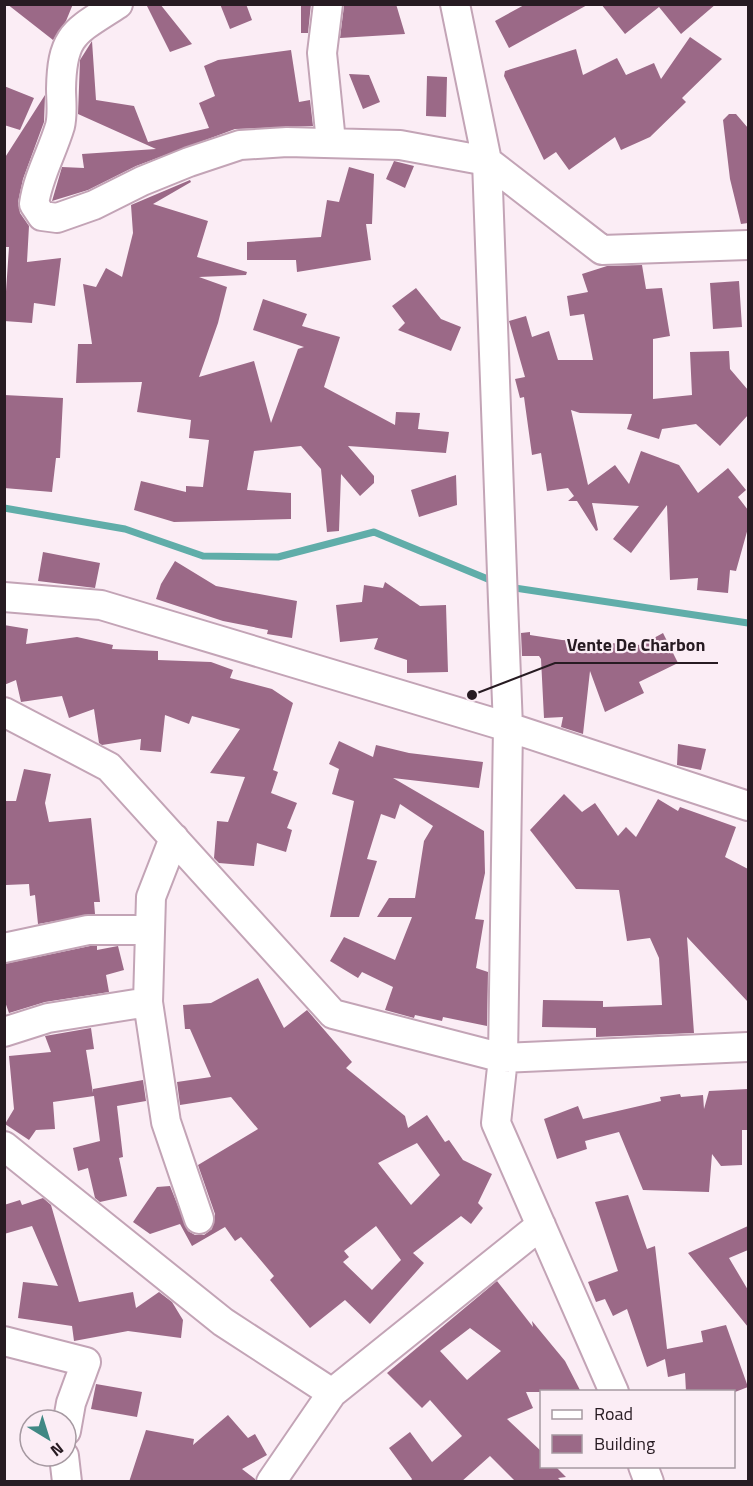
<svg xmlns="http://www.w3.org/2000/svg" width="753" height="1486" viewBox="0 0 753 1486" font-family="'Titillium Web',sans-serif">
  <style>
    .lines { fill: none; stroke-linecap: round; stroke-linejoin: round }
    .stream { stroke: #60ada9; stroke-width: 7 }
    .building { fill: #9b6987; fill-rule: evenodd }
    .minor-casing { stroke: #c3a4b6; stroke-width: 32 }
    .minor { stroke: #fff; stroke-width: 28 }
    .leader { fill: none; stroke: #271b22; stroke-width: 2 }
    .callout-dot { fill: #271b22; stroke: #fbedf5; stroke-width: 2 }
    .callout-label { font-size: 18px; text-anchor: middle; font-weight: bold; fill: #271b22; stroke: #fbedf5; stroke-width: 4.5; stroke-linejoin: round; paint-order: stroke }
  </style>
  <rect width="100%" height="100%" fill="#fbedf5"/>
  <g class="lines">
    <!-- stream -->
    <path class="stream" d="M4,508L125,529L203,556L278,557L374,532L495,582
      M508,587L748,623"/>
  </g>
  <!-- building -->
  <path class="building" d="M7,4H73L66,21L53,40Z
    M146,4H160L192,44L170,52Z
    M220,4H246L252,20L230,29Z
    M301,4H311L308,33H301Z
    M396,4L405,34L340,38L344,6Z
    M526,4H589L509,48L495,21Z
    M601,4H716L681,34L659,7L625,34Z
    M690,37L722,59L682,98L686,102L650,137L621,150L615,137L569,170L556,152L544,160L504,76L505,71L576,49L583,75L617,58L626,75L654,63L661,79Z
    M92,41L96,100L134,106L148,142L209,128L199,103L215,96L204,66L218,60L291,50L299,102L310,100L313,126L235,129L136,166L88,190L52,201L62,167L84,168L82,154L156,149L78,114L80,60Z
    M349,74L369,75L380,102L363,109Z
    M427,76L447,77L446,117L426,116Z
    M4,86L34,98L20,130L4,125Z
    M45,95L44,122L23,179L18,202L20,213L29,226L27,262L61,258L55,306L34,303L32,323L4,321L9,247H4V159Z
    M729,114H736L748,128V223L741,224L730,179L723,120Z
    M394,161L414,166L405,188L386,179Z
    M349,167L374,174L372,224H366L371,260L297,272L296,260H247V242L321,237L327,200L339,202Z
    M190,180L191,182L153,204L208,221L197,257L247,272L246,275L199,277L227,287L218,323L199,377L254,361L271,423L298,349L304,347L253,330L263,299L307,314L302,326L340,337L324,387L395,425L396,412L420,413L418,429L449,432L446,453L348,446L374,476V483L360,496L341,474L339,531L327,532L321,469L301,446L254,451L247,490L291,493V519L174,522L134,510L141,481L186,492V486L203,487L209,440L189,438L191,420L137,412L142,382L76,383L78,344H92L83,284L96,287L106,268L122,277L133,233L131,205Z
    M642,265L646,289L662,288L670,336L653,339V399L692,395L690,352L729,351L730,369L748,390V415L720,446L696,424L662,429L659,439L627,429L632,414L580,413L571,410L588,485L615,465L629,484L641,451L679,465L698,493L728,468L746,490L738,497L748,510V528L736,571L730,570L728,593L697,590L698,578L670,580L667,505L631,553L613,539L639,506L592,503L598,530L596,531L577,501H568L574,496L568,488L547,491L541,453L532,455L524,397L520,398L515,379L525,377L509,321L526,316L532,337L549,331L558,360H593L584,314L570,316L567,296L588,292L582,274L607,266Z
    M739,281L742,327L713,329L710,283Z
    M416,288L441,319L461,327L451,351L398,330L405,323L392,306Z
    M4,395L63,398L60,458H56L52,492L4,488Z
    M456,475L457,505L419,517L411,490Z
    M43,552L100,563L95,588L38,581Z
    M175,561L216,586L297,601L292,638L267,634L268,630L223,621L156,599L161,584Z
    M385,582L420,606L446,605L448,672L407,673V660L374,649L378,638L340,642L336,605L362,602L364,585L383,588Z
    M4,625L28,629L26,644L77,637L113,645L112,649L158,651V660L211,662L233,670L230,678L272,689L293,703L273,770L278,772L271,793L297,803L287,828L292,830L286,852L257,843L254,866L219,863L214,858L217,821L228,822L245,777L210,773L240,729L192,716L189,724L165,715L161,752L140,750L141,739L102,745L99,743L94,709L69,718L62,696L21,702L16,680L4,685Z
    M530,632V635L562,640L641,645L663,633L678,663L639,682L644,693L605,712L590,671L583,734L561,727L563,717L544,718L541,659L539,656H522L521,633Z
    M339,741L373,757L376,745L409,753L483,762L479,788L393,778L484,831L485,873L475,919L484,920L476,968L488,972L487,1026L443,1017L442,1021L415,1015L414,1018L385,1010L393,987L362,972L358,978L330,961L344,937L395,960L412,917H377L389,898H415L424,841L433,826L400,804L395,819L381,814L367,859L377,861L359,917H330L354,801L332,794L339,769L329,764Z
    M678,744L706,749L701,770L677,765Z
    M24,769L51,774L45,803L49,822L91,818L100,902H94L95,914L38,924L35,895L30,896L29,884L6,885L4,801H16Z
    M564,794L582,812L595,803L618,836L626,827L636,837L658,799L678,811L680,807L736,827L725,857L748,869V1002L687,937L694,1033L596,1037V1028L542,1027L543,1000L603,1001V1007L662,1005L659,958L650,938L627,941L619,890L576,889L530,830Z
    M90,946H97V950L118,946L124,970L106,975L109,992L45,1002L9,1013L4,999V964Z
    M258,978L284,1028L307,1010L352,1062L346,1068L405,1116L408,1128L427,1115L445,1142L449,1140L463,1160L492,1174L478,1203L483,1208L471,1224L461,1216L413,1253L424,1263L370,1324L345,1300L310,1328L270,1280L274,1276L241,1237L235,1241L225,1227L192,1246L180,1224L150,1234L133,1222L157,1187L170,1186L188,1231L195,1235H204L212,1229L215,1214L198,1165L258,1129L231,1097L180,1105L177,1082L211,1077L190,1029H185L183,1005L211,1003ZM417,1143L440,1175L411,1205L378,1163ZM376,1226L401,1260L372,1290L343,1262L349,1257L344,1251Z
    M91,1028L94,1049L86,1050L93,1093V1089L143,1080L146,1101L117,1106L123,1157L119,1158L127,1196L100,1202L95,1198L88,1168L78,1171L73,1148L100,1141L94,1096L53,1102L55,1129L36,1130L29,1140L5,1124L14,1109L9,1056L51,1052L45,1036Z
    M748,1089V1130H742V1165L721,1166L712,1154L709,1192L643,1190L619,1132L585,1141L587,1149L557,1159L544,1119L578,1106L583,1119L661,1101L660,1097L680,1094L681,1097L703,1095L704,1109L709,1091Z
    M628,1195L647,1249L655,1246L667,1349L703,1342L701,1331L726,1325L748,1387L735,1392H686L685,1373L668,1377L665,1359L647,1367L627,1309L613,1316L605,1299L596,1302L588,1282L618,1271L595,1202Z
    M43,1198L51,1205L79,1302L133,1292L136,1308L159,1292L172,1302L183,1320L181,1338L128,1331L74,1341L72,1326L18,1318L23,1282L58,1286L32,1226L4,1234V1205L20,1200L22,1205Z
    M748,1226V1250L729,1258L748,1290V1327L688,1253Z
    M497,1281L533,1327L532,1321L565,1361L581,1392H526L533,1408L507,1419L542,1452V1467H556L566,1477L558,1478L562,1482H516L490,1456L461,1482H410L412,1479L389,1448L410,1432L432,1462L462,1436L430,1400L422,1408L387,1373ZM470,1328L501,1351L467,1380L440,1351Z
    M96,1384L142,1392L137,1417L91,1409Z
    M228,1415L248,1438L255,1434L267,1455L242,1469L255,1479V1482H129L146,1430L194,1439L193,1445Z"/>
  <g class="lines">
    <defs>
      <path id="minor" d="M118,4C75,32 62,34 61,89C61,100 63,114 60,126C52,153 38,176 34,204L42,216L57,218L94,205L142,181L189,162L240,145L287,142L400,145L487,161L602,250L748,245
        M328,4L322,53L331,142
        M455,4L487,161L503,601L508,727L503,1058L496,1123L614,1392
        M4,597L101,605L508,727L748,806
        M4,712L109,767L333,1014L503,1058L748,1047
        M174,838L151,897L148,1002L166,1122L199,1219
        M4,948L88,930H150
        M4,1032L48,1018L148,1002
        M4,1146L223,1322L332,1393
        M4,1341L86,1362L71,1403L66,1431
        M64,1456L67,1482
        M643,1466L649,1482
        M271,1482L332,1393L541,1225"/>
    </defs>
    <!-- minor casing -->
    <use href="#minor" class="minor-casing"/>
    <!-- minor -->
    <use href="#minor" class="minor"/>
  </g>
  <!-- callouts -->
  <path class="leader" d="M472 695L555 663H718"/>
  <circle class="callout-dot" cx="472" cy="695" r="6"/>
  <g class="callout-label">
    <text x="636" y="651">Vente De Charbon</text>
  </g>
  <!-- border -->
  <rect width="753" height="1486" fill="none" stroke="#271b22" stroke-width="12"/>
  <!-- legend -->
  <rect x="540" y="1390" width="195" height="78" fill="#fbedf5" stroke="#a699a1" stroke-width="1.5"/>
  <rect x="552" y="1410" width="30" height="9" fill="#ffffff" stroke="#a699a1" stroke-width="1.5"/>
  <text x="594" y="1420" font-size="18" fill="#271b22">Road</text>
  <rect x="552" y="1435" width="30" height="18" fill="#9b6987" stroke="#a699a1" stroke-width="1.5"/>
  <text x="594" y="1450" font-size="18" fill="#271b22">Building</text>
  <!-- north arrow -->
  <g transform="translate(48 1438) rotate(142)"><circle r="28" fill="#fbedf5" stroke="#a699a1" stroke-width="1.5"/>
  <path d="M0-4.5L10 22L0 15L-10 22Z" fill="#408884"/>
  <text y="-9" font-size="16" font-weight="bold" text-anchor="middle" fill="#271b22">N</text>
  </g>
</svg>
